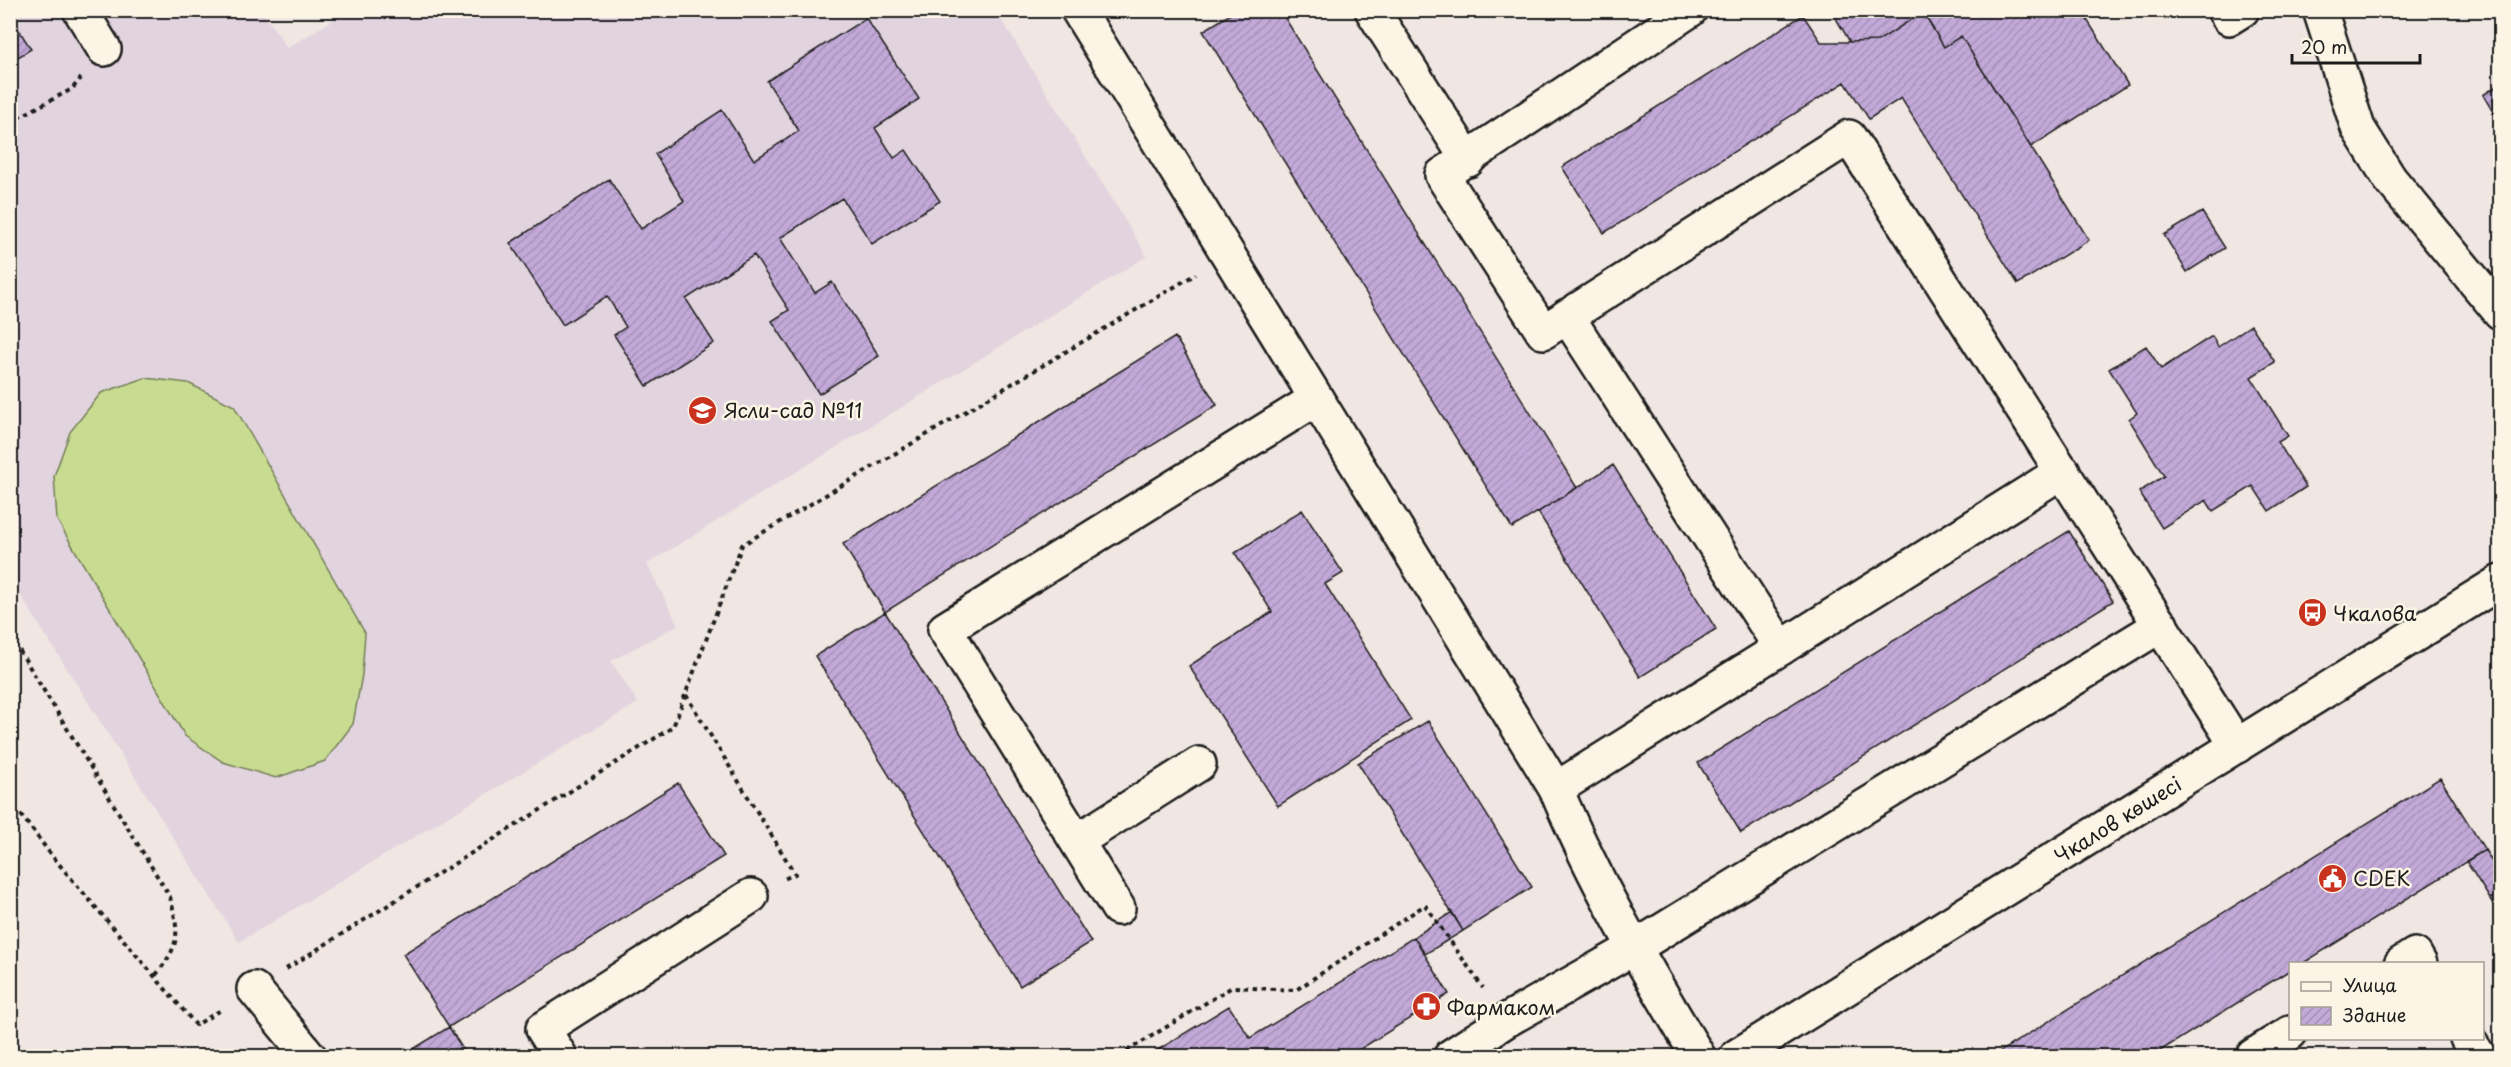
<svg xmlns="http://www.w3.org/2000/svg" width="2511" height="1067" viewBox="0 0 2511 1067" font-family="'Playpen Sans',sans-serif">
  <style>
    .built { fill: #e2d4df }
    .pitch { fill: #c8dc91; stroke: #727c56; stroke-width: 1.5 }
    .building { fill: url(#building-hatch); stroke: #1c1c1c; stroke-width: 1.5 }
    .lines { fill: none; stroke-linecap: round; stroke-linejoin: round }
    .minor-casing { stroke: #1c1c1c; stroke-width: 38 }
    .path { stroke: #1c1c1c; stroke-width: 4; stroke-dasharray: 4.5 4.5; stroke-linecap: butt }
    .minor { stroke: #fcf5e5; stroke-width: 33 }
    .labels { text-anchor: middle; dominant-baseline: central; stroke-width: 5; stroke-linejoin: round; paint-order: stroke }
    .poi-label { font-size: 20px; fill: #1c1c1c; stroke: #fcf5e5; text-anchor: start }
    .street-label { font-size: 20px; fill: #1c1c1c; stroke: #fcf5e5 }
  </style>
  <defs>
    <pattern id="building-hatch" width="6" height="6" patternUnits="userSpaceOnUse" patternTransform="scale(1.5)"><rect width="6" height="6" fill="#c2a9d8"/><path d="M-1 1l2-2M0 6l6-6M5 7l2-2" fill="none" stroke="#a691b9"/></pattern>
  </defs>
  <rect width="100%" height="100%" fill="#f0e6e2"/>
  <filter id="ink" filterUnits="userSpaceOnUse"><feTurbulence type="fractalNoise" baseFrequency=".0167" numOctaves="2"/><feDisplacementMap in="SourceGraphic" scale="12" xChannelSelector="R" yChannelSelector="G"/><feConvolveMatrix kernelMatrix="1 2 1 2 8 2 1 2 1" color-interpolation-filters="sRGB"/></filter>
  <g filter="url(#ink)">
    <!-- built -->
    <path class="built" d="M11,11H262L287,48L348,11H996L1147,256L647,564L678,625L611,661L638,703L239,942L11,580Z"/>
    <!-- pitch -->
    <path class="pitch" d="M145,378L188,383L234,406L365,633L362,675L353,724L325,761L276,778L223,762L185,736L57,520L54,476L70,432L101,393Z"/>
    <!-- building -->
    <path class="building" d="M1237,10H1280L1577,488L1512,528L1203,31Z
      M1831,10H2081L2128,85L2031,147L1961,36L1944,47L1923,12L1878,41L1850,42Z
      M1923,12L1944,47L1961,36L2089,240L2018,284L1901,98L1869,119L1845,82L1604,233L1562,167L1803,15L1821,42H1850L1878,41Z
      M10,16L31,49L10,62Z
      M866,18L919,99L875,128L894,158L906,150L940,201L872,244L842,198L780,238L815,293L832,282L879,356L819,394L772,321L789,310L754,255L686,299L714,343L647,386L614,335L626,327L607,296L563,325L510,243L609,179L641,229L684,201L655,154L722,110L754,160L799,131L767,81Z
      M2500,84V124L2483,95Z
      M2202,212L2225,248L2187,272L2164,235Z
      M2251,325L2275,362L2251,377L2288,436L2278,442L2306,487L2269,511L2253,486L2213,511L2206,500L2162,528L2139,492L2164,476L2129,419L2137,413L2109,369L2146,346L2161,369L2212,336L2218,347Z
      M1175,337L1217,405L885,612L843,544Z
      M1613,465L1716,629L1640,677L1538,512Z
      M1302,510L1343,573L1325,584L1411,720L1278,806L1189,666L1272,612L1235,553Z
      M2069,531L2113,601L1741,833L1698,763Z
      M885,612L1091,942L1020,986L815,656Z
      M1428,721L1532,887L1463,931L1358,763Z
      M2440,778L2485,850L2302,964H2290V970L2152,1056H1993Z
      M678,783L724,856L449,1027L403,954Z
      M2485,850L2500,875V893L2490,899L2466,861Z
      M2500,893V915L2490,899Z
      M1452,912L1463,931L1425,954L1414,937Z
      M1414,937L1449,994L1349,1056H1148L1229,1006L1250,1038Z
      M449,1027L467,1056H402Z"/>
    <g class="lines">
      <defs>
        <g id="minor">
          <path d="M80,10L104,49"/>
          <path d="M1078,10L1556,789C1595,883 1646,969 1698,1056"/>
          <path d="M1372,10L1468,160"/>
          <path d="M1690,10L1442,175L1543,332L1849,137L2237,746"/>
          <path d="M2224,10L2229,18L2242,10"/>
          <path d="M2320,10L2358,128L2390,179L2500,312"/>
          <path d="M1567,316L1781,648"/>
          <path d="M1556,789L2063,471"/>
          <path d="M1077,841L1199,764"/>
          <path d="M1118,908L945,629L1316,399"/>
          <path d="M2401,964L2415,955L2420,964"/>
          <path d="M254,989L309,1056"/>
          <path d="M2467,1038L2479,1056"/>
          <path d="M560,1056L543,1029L751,896"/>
          <path d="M1451,1056L1505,1021L1634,948L2161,625"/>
          <path id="s1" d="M1737,1056L2500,582"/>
          <path d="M2253,1056L2290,1033"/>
        </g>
      </defs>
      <!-- minor casing -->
      <use href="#minor" class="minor-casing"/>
      <!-- path -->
      <path class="path" d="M10,122L72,89L81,78
        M10,635L170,897C180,935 180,945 155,976
        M686,695L795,874L784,879
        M10,800L52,856L196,1025L221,1010
        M286,969L673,727L742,545L1196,274
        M1119,1056L1232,987L1296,990L1425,905L1483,988"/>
      <!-- minor -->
      <use href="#minor" class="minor"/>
    </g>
  </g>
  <!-- icons -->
  <defs>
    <symbol id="school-disc" viewBox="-11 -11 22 22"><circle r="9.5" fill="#c8321e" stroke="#fcf5e5"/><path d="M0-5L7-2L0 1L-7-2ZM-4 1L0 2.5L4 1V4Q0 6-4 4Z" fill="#fff"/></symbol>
    <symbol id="bus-disc" viewBox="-11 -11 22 22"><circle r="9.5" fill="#c8321e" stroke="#fcf5e5"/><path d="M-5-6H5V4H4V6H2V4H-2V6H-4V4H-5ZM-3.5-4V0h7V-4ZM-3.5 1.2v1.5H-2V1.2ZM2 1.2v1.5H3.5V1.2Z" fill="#fff"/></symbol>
    <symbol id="civic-disc" viewBox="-11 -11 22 22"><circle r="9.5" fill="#c8321e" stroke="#fcf5e5"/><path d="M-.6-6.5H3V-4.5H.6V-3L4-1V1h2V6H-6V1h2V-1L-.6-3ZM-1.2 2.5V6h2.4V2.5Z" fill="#fff"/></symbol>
    <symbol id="pharmacy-disc" viewBox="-11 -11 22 22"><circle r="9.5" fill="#c8321e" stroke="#fcf5e5"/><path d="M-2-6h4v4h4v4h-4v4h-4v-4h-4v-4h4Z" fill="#fff"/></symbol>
  </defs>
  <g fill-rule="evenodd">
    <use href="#school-disc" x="686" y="394" width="33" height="33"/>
    <use href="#bus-disc" x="2296" y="596" width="33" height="33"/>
    <use href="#civic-disc" x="2316" y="862" width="33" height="33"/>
    <use href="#pharmacy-disc" x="1410" y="990" width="33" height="33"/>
  </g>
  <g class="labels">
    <!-- poi labels -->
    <g class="poi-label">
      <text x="724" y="410">Ясли-сад №11</text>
      <text x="2333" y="613">Чкалова</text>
      <text x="2353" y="878">CDEK</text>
      <text x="1447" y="1007">Фармаком</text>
    </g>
    <!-- street labels -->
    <g class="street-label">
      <text stroke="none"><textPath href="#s1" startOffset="448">Чкалов көшесі</textPath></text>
    </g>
  </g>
  <!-- margin -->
  <rect width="2511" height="1067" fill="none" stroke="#fcf5e5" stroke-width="36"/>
  <rect x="18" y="18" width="2475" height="1031" fill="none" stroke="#1c1c1c" stroke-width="2" filter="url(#ink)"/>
  <!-- legend -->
  <rect x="2289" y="962" width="195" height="78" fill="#fcf5e5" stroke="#a29e95" stroke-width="1.5"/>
  <rect x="2301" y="982" width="30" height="9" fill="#fcf5e5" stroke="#a29e95" stroke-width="1.5"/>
  <text x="2343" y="992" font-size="18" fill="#1c1c1c">Улица</text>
  <rect x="2301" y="1007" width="30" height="18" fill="url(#building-hatch)" stroke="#a29e95" stroke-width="1.5"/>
  <text x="2343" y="1022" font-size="18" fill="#1c1c1c">Здание</text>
  <!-- scale -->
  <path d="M2292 54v9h128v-9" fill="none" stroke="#1c1c1c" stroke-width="3"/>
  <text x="2301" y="54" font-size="18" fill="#1c1c1c" stroke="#fcf5e5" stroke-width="4.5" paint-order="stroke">20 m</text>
</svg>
